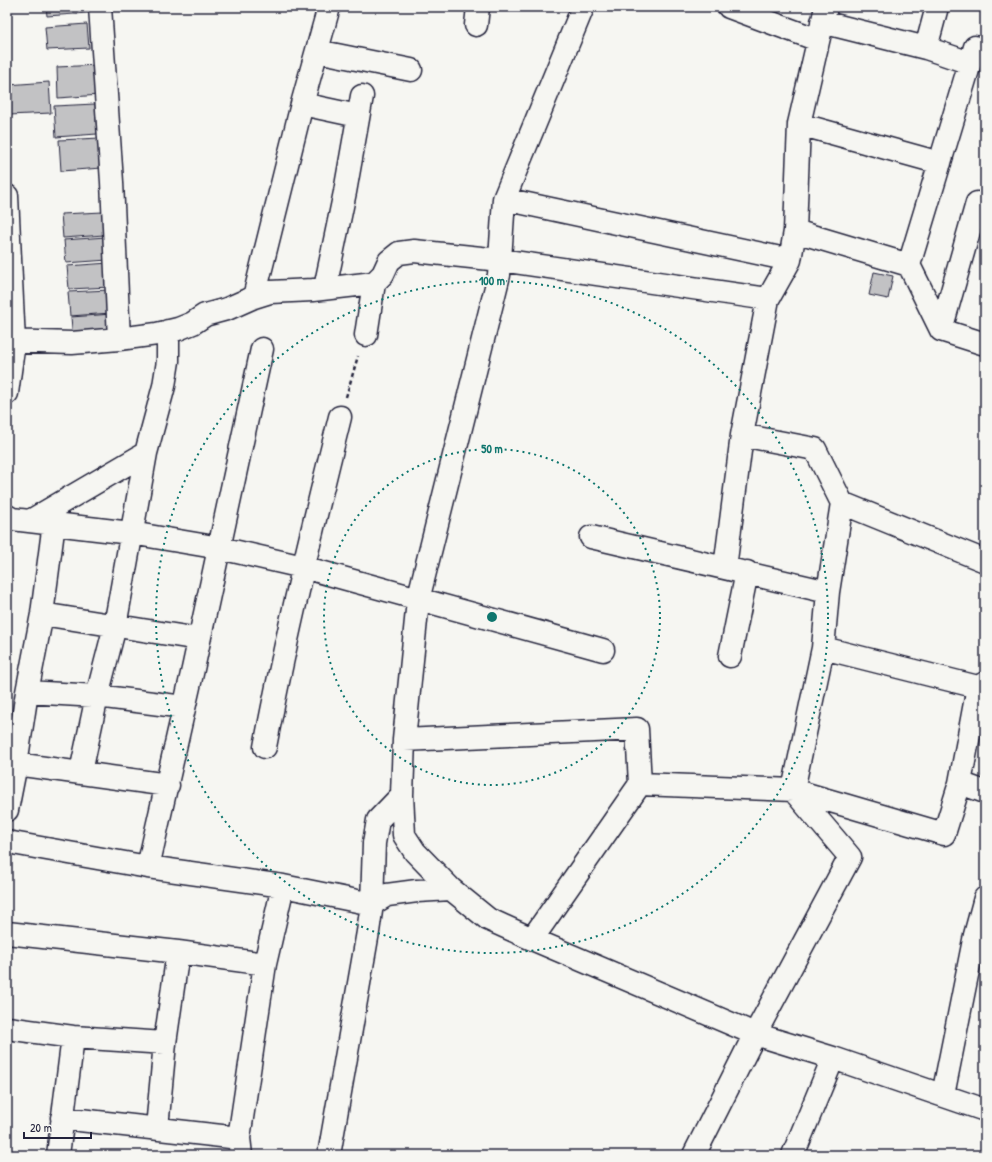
<svg xmlns="http://www.w3.org/2000/svg" width="992" height="1162" viewBox="0 0 992 1162" font-family="'Patrick Hand',sans-serif">
  <style>
    .building { fill: #c2c2c4; stroke: #22223b }
    .lines { fill: none; stroke-linecap: round; stroke-linejoin: round }
    .minor-casing { stroke: #22223b; stroke-width: 25 }
    .path { stroke: #22223b; stroke-width: 2.5; stroke-dasharray: 4 3; stroke-linecap: butt }
    .minor { stroke: #f6f6f2; stroke-width: 22 }
    .ring { fill: none; stroke: #0f766e; stroke-width: 2; stroke-dasharray: 2 4 }
    .centre { fill: #0f766e; stroke: #f6f6f2; stroke-width: 2 }
    .ring-label { font-size: 12px; text-anchor: middle; font-weight: bold; fill: #0f766e; stroke: #f6f6f2; stroke-width: 3.5; stroke-linejoin: round; paint-order: stroke }
  </style>
  <rect width="100%" height="100%" fill="#f6f6f2"/>
  <filter id="ink" filterUnits="userSpaceOnUse"><feTurbulence type="fractalNoise" baseFrequency=".025" numOctaves="2"/><feDisplacementMap in="SourceGraphic" scale="8" xChannelSelector="R" yChannelSelector="G"/><feConvolveMatrix kernelMatrix="1 2 1 2 8 2 1 2 1" color-interpolation-filters="sRGB"/></filter>
  <g filter="url(#ink)">
    <!-- building -->
    <path class="building" d="M46,7H88V13L47,16Z
      M87,24L89,48L47,50L45,27Z
      M98,65L100,95L58,98L57,67Z
      M49,82L51,113L9,115L7,85Z
      M95,104L97,134L56,137L54,106Z
      M100,138L102,168L61,171L59,140Z
      M103,212L104,235L63,238L61,214Z
      M106,237L108,260L66,263L64,240Z
      M109,263L111,287L69,289L67,266Z
      M874,272L893,276L888,299L869,295Z
      M109,290L111,313L70,316L68,292Z
      M112,314L114,338L73,340L71,317Z"/>
    <g class="lines">
      <defs>
        <path id="minor" d="M100,7L112,182L119,339
          M583,7L504,199L499,275L418,600L404,740L402,795L404,835L415,852L451,889L488,919L532,939L755,1034L833,1058L985,1110
          M729,7L818,40
          M822,22L926,48L970,63L909,265
          M476,25L478,7
          M926,48L937,7
          M317,51L411,70
          M970,63L975,47L985,50
          M302,104L358,116
          M799,124L940,163
          M7,196L14,342L7,393
          M504,199L790,260
          M795,231L909,265L941,330L985,344
          M325,288L345,192L362,96
          M254,297L302,104L329,7
          M941,330L977,203L985,205
          M366,335L374,283
          M7,341L72,343L119,339L157,334L178,329L193,323L205,315L227,309L254,297L270,292L313,290L374,283L383,274L389,261L399,253L414,251L500,260L768,299
          M742,435L815,449L842,503L985,561
          M7,516L12,519L131,533L220,548L303,567L603,650
          M30,521L146,453
          M591,537L828,592
          M725,568L742,435L768,299L790,260L795,231L799,124L826,7
          M42,614L199,639
          M823,648L978,687
          M730,656L747,572
          M27,692L97,696L184,707
          M404,740L637,729L640,784
          M265,747C286,636 313,526 340,417
          M16,764L168,785
          M81,772L97,696L115,626L146,453L164,386L168,361V331
          M960,783L985,792
          M7,810L16,764L27,692L42,614L54,523
          M7,842L148,867L283,886L372,904L387,895L417,891L451,889
          M148,867L193,669L262,349
          M7,933L178,952L265,964
          M532,939L640,784L793,790L944,834L960,783L978,687L985,683
          M7,1028L73,1037L165,1043
          M943,1095L975,935L985,898
          M62,1118L239,1138
          M157,1128L165,1043L178,952
          M58,1155L73,1037
          M241,1155L239,1138L265,964L283,886
          M329,1155L368,932L372,904L374,843L378,820L402,795
          M694,1155L755,1034L850,857L793,790L823,648L828,592L842,503
          M793,1155L833,1058"/>
      </defs>
      <!-- minor casing -->
      <use href="#minor" class="minor-casing"/>
      <!-- path -->
      <path class="path" d="M346,397L358,356"/>
      <!-- minor -->
      <use href="#minor" class="minor"/>
    </g>
  </g>
  <!-- distance rings -->
  <g class="ring">
    <circle cx="492" cy="617" r="168"/>
    <circle cx="492" cy="617" r="336"/>
  </g>
  <circle cx="492" cy="617" r="6" class="centre"/>
  <g class="ring-label">
    <text x="492" y="285">100 m</text>
    <text x="492" y="453">50 m</text>
  </g>
  <!-- margin -->
  <rect width="992" height="1162" fill="none" stroke="#f6f6f2" stroke-width="24"/>
  <rect x="12" y="12" width="968" height="1138" fill="none" stroke="#22223b" stroke-width="1.5" filter="url(#ink)"/>
  <!-- scale -->
  <path d="M24 1132v6h67v-6" fill="none" stroke="#22223b" stroke-width="2"/>
  <text x="30" y="1132" font-size="12" fill="#22223b" stroke="#f6f6f2" stroke-width="3" paint-order="stroke">20 m</text>
</svg>
